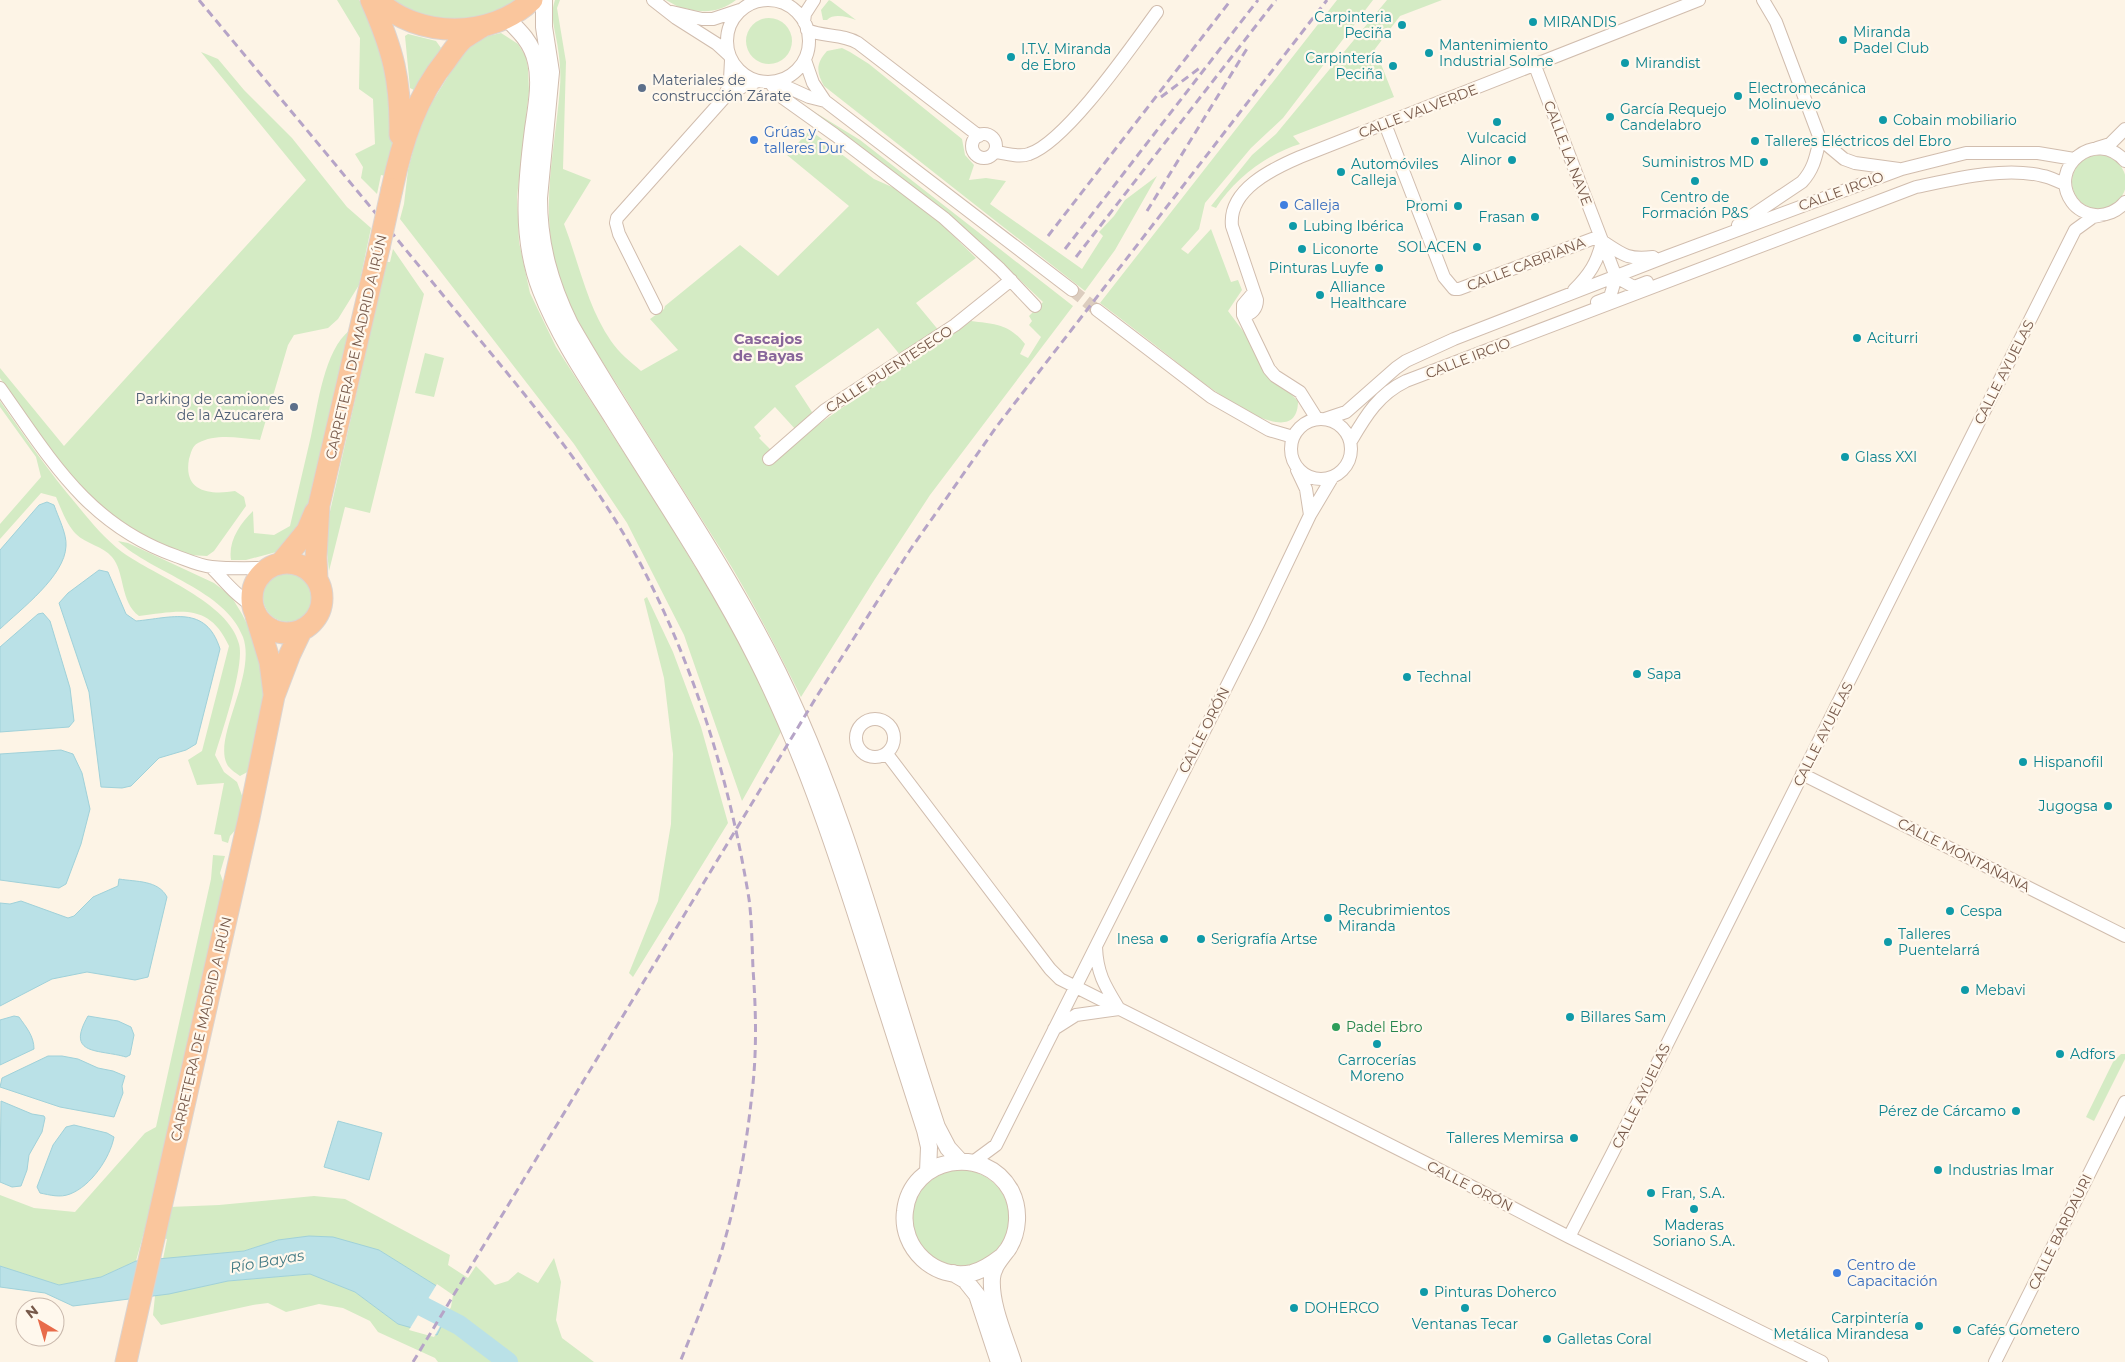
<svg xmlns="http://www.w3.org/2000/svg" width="2125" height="1362" viewBox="0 0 2125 1362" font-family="Montserrat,sans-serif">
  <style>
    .green { fill: #d4ebc4 }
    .water { fill: #bae1e7; stroke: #a0d1d9 }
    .pier { fill: #fdf4e6 }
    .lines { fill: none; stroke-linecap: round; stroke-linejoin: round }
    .river { stroke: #bae1e7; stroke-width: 20 }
    .minor-tunnel { stroke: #dccdbf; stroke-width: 12; stroke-dasharray: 12 6; stroke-linecap: butt }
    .minor-casing { stroke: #d1bdae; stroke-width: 14 }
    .tertiary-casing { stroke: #d1bdae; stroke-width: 18 }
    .trunk-casing { stroke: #dcd4d0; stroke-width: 23 }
    .minor { stroke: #fff; stroke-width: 12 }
    .tertiary { stroke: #fff; stroke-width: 16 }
    .trunk { stroke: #fac69d; stroke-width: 21 }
    .rail { stroke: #b6a4c7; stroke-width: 3; stroke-dasharray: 8 5; stroke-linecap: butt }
    .trunk-bridge-casing { stroke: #dcd4d0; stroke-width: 23; stroke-linecap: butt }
    .trunk-bridge { stroke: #fac69d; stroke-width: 21 }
    .culture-dot { fill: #0f9aa8; stroke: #fff8ed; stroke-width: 2 }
    .service-dot { fill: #5c6f8a; stroke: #fff8ed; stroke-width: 2 }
    .shop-dot { fill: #3f7fe0; stroke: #fff8ed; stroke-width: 2 }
    .leisure-dot { fill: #2e9e5b; stroke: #fff8ed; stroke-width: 2 }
    .labels { text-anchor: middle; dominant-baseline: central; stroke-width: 4.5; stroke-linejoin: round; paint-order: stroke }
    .culture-label { font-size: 14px; fill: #0d838f; stroke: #fff8ed; text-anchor: start }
    .service-label { font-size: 14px; fill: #4e5e75; stroke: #fff8ed; text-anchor: start }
    .street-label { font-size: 14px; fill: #77594a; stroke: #fff8ed }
    .shop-label { font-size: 14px; fill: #366cbe; stroke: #fff8ed; text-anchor: start }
    .leisure-label { font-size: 14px; fill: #27864d; stroke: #fff8ed; text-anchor: start }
    .neighbourhood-label { font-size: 15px; font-weight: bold; fill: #88669a; stroke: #fff8ed }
    .water-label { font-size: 15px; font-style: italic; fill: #407983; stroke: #fff8ed }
  </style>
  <rect width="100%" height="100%" fill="#fdf4e6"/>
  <!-- green -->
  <path class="green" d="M337,0H359C381,32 391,71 394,110C396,131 390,155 386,176L381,175L377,194L361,178L363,167L355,154L375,144L373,99L359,89L360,38Z
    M393,0H517L484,17L450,21L418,14Z
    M555,0H560L557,8L566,62L563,169L591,180L564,224C579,263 587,306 611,341C619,353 631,362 641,371L678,350L650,319L664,309L665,306L740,245L778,276L849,206L787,155L810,130L874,179L901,191L937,220L976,258L916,303L940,332L901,356L878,328L795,386L812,412L811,417L796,430L775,407L754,427L761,436L759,438L771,450L815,427L871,387L971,321C995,324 1009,324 1025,344L1020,354L1028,358L1041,337L1029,325L1032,321L1029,316L1043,302L980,242L879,161L808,108L860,140L1073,306L930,495L875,579L801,697C776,647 750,596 720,548C686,494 651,440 618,386C591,343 560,299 552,248C543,194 556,140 560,87C561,74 560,62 558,49C556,32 549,16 555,0Z
    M666,0H736C720,12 704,14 685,8L684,10Z
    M829,0L831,1L856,20C847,17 834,13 827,20H823L821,10Z
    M1337,0H1373L1283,118L1251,148L1205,203L1199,229L1181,249L1188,254L1211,229L1231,282L1238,280L1242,290L1228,311L1288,391L1298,401C1298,464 1186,369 1169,356C1146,338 1123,320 1100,303Z
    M1387,0H1442L1400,16L1375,49L1394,97L1293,136L1300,144C1267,154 1234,179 1216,208L1211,206L1252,155L1276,134Z
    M746 41a23 23 0 1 1 46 0a23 23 0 1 1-46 0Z
    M501,33L518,44L526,57L528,69L529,91L517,197L519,242L530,293L556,347L664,515L718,605L745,652L782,730L742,801L684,635L627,523L574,444L400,219L404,204L408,170L421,120L455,65L473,42L484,37Z
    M408,34L436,41L441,48L416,91L410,88L405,36Z
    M842,48L850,52L869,64L962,139L965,155L974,165L969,180L986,178L1006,181L990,204L1082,269L1103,236L1099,232L1114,216L1125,200L1157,176L1115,250L1085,291L824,86C816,72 816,63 827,51Z
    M201,52L218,59L244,90L292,138L347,207L371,228L359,285L338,319L328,328L294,335L288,345L260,440C241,438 216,433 198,443C192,446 191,453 189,459C183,492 210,495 235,491L244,497L246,506L214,551L207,556L189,555L151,539L118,520L87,495L63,468L0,378V368L64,446L306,180Z
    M2072 182a27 27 0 1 1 54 0a27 27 0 1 1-54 0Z
    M393,249L424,294L370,513L345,507L329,571L326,541L329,516L386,262H390Z
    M350,330L306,518L280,551L246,560H231C228,541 240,524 253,511L254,533L274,535L290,526C297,496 304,466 311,436C318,405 324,350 350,330Z
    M425,353L444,358L434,397L415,393Z
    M0,401C25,437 49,472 77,505C90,521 105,539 122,552C155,576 229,602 239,644C245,665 222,732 215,755L224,772L237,782L244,801L238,827L230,836L228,843L222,841L221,835L214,834L224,783L197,785L188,760L202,751L229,646C209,602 180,611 139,616C120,602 125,572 112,557C103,546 86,544 76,534C67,525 61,509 56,497L41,493L0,539V524L41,477L36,457L0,407Z
    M118,541L128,543L214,583L231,596L242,614L254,638L265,693L251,770L240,776C236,773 231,770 228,766C211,740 257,676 243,637C226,590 152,573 118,541Z
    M263 597a25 25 0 1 1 50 0a25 25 0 1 1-50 0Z
    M647,597L673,652L701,727L728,823L633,977L629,973L658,901L671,824L673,754L664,678L644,599Z
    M213,855L225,856L220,873L224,884L151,1207L136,1261L101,1277L59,1285L0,1266V1195L34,1208L75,1212L145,1133L156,1127L211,879Z
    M2121,1054H2125V1059L2094,1121L2086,1117L2113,1062Z
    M913 1218a48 48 0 1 1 96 0a48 48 0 1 1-96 0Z
    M314,1196L345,1199L450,1255L448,1265L468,1278L476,1266L495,1285L508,1281L518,1272L538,1283L554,1258L561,1282L556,1320L562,1338L594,1362H438L435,1358L378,1332L370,1321L343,1308L319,1304L286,1312L268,1303L253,1305L161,1325L153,1315L155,1296L228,1281L310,1274L355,1292L398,1324L451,1295L379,1250L278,1240L244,1251L163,1259L167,1239L162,1238L169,1207L219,1205Z"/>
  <!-- water -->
  <path class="water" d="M47,502L54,505C58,517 67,534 66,546C65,576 21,609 0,629V550L39,505Z
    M99,570L108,572L126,614L136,621C171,618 206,604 220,649L196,744L186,750L159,758L131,786L122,788L101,787L89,692L59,603L68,593Z
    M43,613L50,621L70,688L74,721L69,727L0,732V647L38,614Z
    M61,750L73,754L82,773L90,809L81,844L66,884L59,888L0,880V754Z
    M119,879C137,882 158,880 167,897L148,977L135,980L87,972L52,979L0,1006V903L10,904L21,901L68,918L74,916L93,897L118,886Z
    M14,1016L19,1017C26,1027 34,1036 34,1049L0,1065V1020Z
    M88,1016L118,1021L131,1027L134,1035L130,1055L126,1057C99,1049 65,1056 88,1016Z
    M48,1056H62L78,1059L98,1068L113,1071L125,1076L122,1086L123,1093L114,1117L60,1107L0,1087L2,1078Z
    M1,1101L32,1114L44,1116L45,1118L42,1132L29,1155L27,1170L21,1186L12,1187L0,1182Z
    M338,1121L382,1133L369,1180L324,1167Z
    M74,1125L107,1133L114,1137C110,1158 91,1186 70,1194C60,1198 50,1195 40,1193L37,1187L53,1145L66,1127Z
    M309,1236L333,1237L379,1250L451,1295L442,1325L437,1335L398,1324L355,1292L310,1274L228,1281L169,1294L73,1306L45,1293L0,1287V1266L59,1285L101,1277L136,1261L244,1251L278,1240Z"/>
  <!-- pier -->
  <path class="pier" d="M437,1284L453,1295L451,1307L434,1337L409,1330Z"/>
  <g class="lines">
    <!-- river -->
    <path class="river" d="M422,1306L459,1325L508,1362"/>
    <!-- minor-tunnel -->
    <path class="minor-tunnel" d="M1072,290L1097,310"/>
    <defs>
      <path id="minor" d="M653,0L676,18L717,44L729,55
        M1763,0L1776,22L1820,139L1844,159L1855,163L1899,169
        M727 41a41 41 0 1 1 82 0a41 41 0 1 1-82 0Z
        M672,12L702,19H713L740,10
        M804,22L805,14L814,0
        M807,30C824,37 843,34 858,43L979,136
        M805,60L813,83L825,101
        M1535,66L1616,277
        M770,82L779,95L835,135L944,218L1000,269L1035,306
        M776,82L809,97L825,101L1072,290
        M725,97L730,79L731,60
        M1385,124L1444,277L1454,289H1459L1600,236
        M972 146a12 12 0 1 1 24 0a12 12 0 1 1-24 0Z
        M2097,148L2110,144L2125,129
        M995,152C1006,153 1018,158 1029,154C1066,142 1132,46 1157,12
        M2125,161C2096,128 2047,167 2072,202C2077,209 2086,214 2095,215C2106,216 2118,211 2125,202
        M1738,225L1802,182C1814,169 1816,156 1820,139
        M1616,277L1634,287L1647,282
        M1574,290C1589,275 1598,262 1602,241C1623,255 1628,260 1653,257
        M1254,292L1243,305V315C1252,315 1257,308 1257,300L1232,226C1228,190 1272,169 1300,157L1699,0
        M1597,302L1610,297L1616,277
        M656,308L619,234L616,223L617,218L725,97L744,86L758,81
        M1097,310L1211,397L1269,430L1293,437
        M1243,315L1269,369L1275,376L1300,392L1317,419
        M0,388C51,460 88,525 176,556C187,560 200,566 212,567C231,569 251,568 269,568
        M1291 449a30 30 0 1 1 60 0a30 30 0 1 1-60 0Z
        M1325,419L1346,412L1396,368L1406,361L1454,339L1668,256L1902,169L1966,153H2038L2074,159
        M1351,441C1366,415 1379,394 1406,381L1916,187C1954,179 2005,166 2043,176C2051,177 2058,182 2065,184
        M769,459L825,410L955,325L1011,280
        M1297,470L1306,489L1310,515
        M211,567C224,580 237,597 252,605
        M856 738a19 19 0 1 1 38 0a19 19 0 1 1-38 0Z
        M887,754L1050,969L1060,979L1436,1168L1569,1237L1822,1362
        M1802,774L2125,936
        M1096,947C1097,974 1105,986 1119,1009
        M1054,1029L1076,1015L1119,1009
        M973,1162L996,1145L1258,624L1310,515L1332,478
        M1569,1237L1613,1152L2075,230L2093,217L2103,215
        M1995,1362L2125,1102"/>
      <path id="tertiary" d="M544,0V27L551,72L539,198C539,244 550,283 570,324C637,441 718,551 778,672C849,816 886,975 937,1127L948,1148L960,1161
        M506,18C520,31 532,43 536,62C541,83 536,108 533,129C526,184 520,238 541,291C559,337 587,378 613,419C662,498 715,576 757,660C801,747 832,839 862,933C883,999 904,1065 925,1130L929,1147L928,1172
        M1001,1257C992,1264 983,1270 972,1273C935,1281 900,1248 905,1211C911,1157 985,1143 1011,1191C1020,1209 1019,1232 1008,1249C1001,1258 993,1267 992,1278C990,1304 1005,1337 1013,1362
        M953,1273L965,1280L977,1295L999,1362"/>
      <path id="trunk" d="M371,0C393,50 401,80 400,135
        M377,0C418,39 491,39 532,0
        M392,189C402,142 416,97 447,59C452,52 457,44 464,38C470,34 477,30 483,26
        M252 598a35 35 0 1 1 70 0a35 35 0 1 1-70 0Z
        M280,564L307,531L315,512
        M317,580L316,557L319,505L379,248
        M256,616L270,662L274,694
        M126,1362L249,818L274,696L290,654L301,631"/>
    </defs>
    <!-- minor casing -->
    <use href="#minor" class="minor-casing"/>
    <!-- tertiary casing -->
    <use href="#tertiary" class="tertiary-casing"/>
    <!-- trunk casing -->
    <use href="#trunk" class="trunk-casing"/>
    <!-- minor -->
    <use href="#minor" class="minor"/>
    <!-- tertiary -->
    <use href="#tertiary" class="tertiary"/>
    <!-- trunk -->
    <use href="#trunk" class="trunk"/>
    <!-- rail -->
    <path class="rail" d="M199,0C285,104 371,207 456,311C522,391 590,470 639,561C695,667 730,782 749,899C752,922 752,946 753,969C756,1010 757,1052 752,1093C747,1144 736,1204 721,1253C709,1290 695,1326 680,1362
      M1161,97L1201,67
      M1147,211L1248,47
      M1048,236L1231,0
      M1065,249L1258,0
      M1076,257L1276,0
      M413,1362L817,696L910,550L997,426L1327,0"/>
    <defs>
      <path id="trunk-bridge" d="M379,248L392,189"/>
    </defs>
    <!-- trunk-bridge casing -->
    <use href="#trunk-bridge" class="trunk-bridge-casing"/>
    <!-- trunk-bridge -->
    <use href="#trunk-bridge" class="trunk-bridge"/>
  </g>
  <!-- markers -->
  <g class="culture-dot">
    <circle cx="1533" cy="22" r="5"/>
    <circle cx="1402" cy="25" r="5"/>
    <circle cx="1843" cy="40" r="5"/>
    <circle cx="1429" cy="53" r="5"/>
    <circle cx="1011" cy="57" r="5"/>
    <circle cx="1625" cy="63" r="5"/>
    <circle cx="1393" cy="66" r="5"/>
    <circle cx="1738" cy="96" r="5"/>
    <circle cx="1610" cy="117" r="5"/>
    <circle cx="1883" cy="120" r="5"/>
    <circle cx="1497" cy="122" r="5"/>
    <circle cx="1755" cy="141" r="5"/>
    <circle cx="1512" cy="160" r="5"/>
    <circle cx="1764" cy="162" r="5"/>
    <circle cx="1341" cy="172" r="5"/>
    <circle cx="1695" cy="181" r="5"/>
    <circle cx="1458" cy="206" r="5"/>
    <circle cx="1535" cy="217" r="5"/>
    <circle cx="1293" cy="226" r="5"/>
    <circle cx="1477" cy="247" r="5"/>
    <circle cx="1302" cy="249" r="5"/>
    <circle cx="1379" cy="268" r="5"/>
    <circle cx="1320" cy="295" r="5"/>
    <circle cx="1857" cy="338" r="5"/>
    <circle cx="1845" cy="457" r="5"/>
    <circle cx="1637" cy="674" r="5"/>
    <circle cx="1407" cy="677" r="5"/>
    <circle cx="2023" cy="762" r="5"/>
    <circle cx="2108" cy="806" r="5"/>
    <circle cx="1950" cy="911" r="5"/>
    <circle cx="1328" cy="918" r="5"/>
    <circle cx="1164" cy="939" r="5"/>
    <circle cx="1201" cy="939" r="5"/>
    <circle cx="1888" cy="942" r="5"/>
    <circle cx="1965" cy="990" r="5"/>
    <circle cx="1570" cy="1017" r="5"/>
    <circle cx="1377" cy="1044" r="5"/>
    <circle cx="2060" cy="1054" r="5"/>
    <circle cx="2016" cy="1111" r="5"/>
    <circle cx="1574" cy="1138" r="5"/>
    <circle cx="1938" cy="1170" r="5"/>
    <circle cx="1651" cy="1193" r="5"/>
    <circle cx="1694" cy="1209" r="5"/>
    <circle cx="1424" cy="1292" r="5"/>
    <circle cx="1294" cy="1308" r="5"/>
    <circle cx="1465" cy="1308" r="5"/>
    <circle cx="1919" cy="1326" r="5"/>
    <circle cx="1957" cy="1330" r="5"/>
    <circle cx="1547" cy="1339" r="5"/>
  </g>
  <g class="service-dot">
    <circle cx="642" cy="88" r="5"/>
    <circle cx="294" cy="407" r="5"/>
  </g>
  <g class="shop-dot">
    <circle cx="754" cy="140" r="5"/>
    <circle cx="1284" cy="205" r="5"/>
    <circle cx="1837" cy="1273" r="5"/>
  </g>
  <circle class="leisure-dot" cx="1336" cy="1027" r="5"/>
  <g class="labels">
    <!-- culture labels -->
    <g class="culture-label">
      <text x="1392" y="17" text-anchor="end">Carpinteria<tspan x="1392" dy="16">Peciña</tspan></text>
      <text x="1543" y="22">MIRANDIS</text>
      <text x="1853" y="32">Miranda<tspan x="1853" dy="16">Padel Club</tspan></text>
      <text x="1439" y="45">Mantenimiento<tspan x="1439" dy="16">Industrial Solme</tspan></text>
      <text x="1021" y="49">I.T.V. Miranda<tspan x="1021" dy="16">de Ebro</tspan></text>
      <text x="1383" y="58" text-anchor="end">Carpintería<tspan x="1383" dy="16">Peciña</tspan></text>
      <text x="1635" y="63">Mirandist</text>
      <text x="1748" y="88">Electromecánica<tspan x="1748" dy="16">Molinuevo</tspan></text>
      <text x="1620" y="109">García Requejo<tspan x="1620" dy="16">Candelabro</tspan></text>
      <text x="1893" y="120">Cobain mobiliario</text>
      <text x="1497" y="138" text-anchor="middle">Vulcacid</text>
      <text x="1765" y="141">Talleres Eléctricos del Ebro</text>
      <text x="1502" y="160" text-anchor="end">Alinor</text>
      <text x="1754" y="162" text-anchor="end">Suministros MD</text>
      <text x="1351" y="164">Automóviles<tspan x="1351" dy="16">Calleja</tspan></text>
      <text x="1695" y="197" text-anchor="middle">Centro de<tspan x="1695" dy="16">Formación P&amp;S</tspan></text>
      <text x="1448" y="206" text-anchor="end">Promi</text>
      <text x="1525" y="217" text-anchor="end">Frasan</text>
      <text x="1303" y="226">Lubing Ibérica</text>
      <text x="1467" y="247" text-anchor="end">SOLACEN</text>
      <text x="1312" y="249">Liconorte</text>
      <text x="1369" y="268" text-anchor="end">Pinturas Luyfe</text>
      <text x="1330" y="287">Alliance<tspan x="1330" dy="16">Healthcare</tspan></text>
      <text x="1867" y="338">Aciturri</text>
      <text x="1855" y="457">Glass XXI</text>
      <text x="1647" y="674">Sapa</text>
      <text x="1417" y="677">Technal</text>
      <text x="2033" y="762">Hispanofil</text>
      <text x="2098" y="806" text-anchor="end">Jugogsa</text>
      <text x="1338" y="910">Recubrimientos<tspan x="1338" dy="16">Miranda</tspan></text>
      <text x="1960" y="911">Cespa</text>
      <text x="1898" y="934">Talleres<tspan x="1898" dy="16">Puentelarrá</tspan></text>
      <text x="1154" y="939" text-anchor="end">Inesa</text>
      <text x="1211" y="939">Serigrafía Artse</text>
      <text x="1975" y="990">Mebavi</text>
      <text x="1580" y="1017">Billares Sam</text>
      <text x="2070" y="1054">Adfors</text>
      <text x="1377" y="1060" text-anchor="middle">Carrocerías<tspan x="1377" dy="16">Moreno</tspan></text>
      <text x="2006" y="1111" text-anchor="end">Pérez de Cárcamo</text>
      <text x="1564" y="1138" text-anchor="end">Talleres Memirsa</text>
      <text x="1948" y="1170">Industrias Imar</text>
      <text x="1661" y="1193">Fran, S.A.</text>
      <text x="1694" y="1225" text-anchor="middle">Maderas<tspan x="1694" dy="16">Soriano S.A.</tspan></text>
      <text x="1434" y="1292">Pinturas Doherco</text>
      <text x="1304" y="1308">DOHERCO</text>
      <text x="1909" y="1318" text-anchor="end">Carpintería<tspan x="1909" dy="16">Metálica Mirandesa</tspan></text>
      <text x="1465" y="1324" text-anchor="middle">Ventanas Tecar</text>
      <text x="1967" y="1330">Cafés Gometero</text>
      <text x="1557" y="1339">Galletas Coral</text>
    </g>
    <!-- service labels -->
    <g class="service-label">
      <text x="652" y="80">Materiales de<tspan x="652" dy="16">construcción Zárate</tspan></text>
      <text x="284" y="399" text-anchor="end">Parking de camiones<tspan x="284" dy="16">de la Azucarera</tspan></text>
    </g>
    <!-- street labels -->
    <g class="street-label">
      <text transform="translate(1418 111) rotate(-21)">CALLE VALVERDE</text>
      <text transform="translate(1568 153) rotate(69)">CALLE LA NAVE</text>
      <text transform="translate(1841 191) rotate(-20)">CALLE IRCIO</text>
      <text transform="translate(1526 264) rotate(-21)">CALLE CABRIANA</text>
      <text transform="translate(356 347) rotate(-77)">CARRETERA DE MADRID A IRÚN</text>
      <text transform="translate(1468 358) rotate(-21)">CALLE IRCIO</text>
      <text transform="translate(889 369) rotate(-33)">CALLE PUENTESECO</text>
      <text transform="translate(2004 372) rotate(-63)">CALLE AYUELAS</text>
      <text transform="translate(1204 730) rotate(-63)">CALLE ORÓN</text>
      <text transform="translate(1823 734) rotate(-63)">CALLE AYUELAS</text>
      <text transform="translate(1964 855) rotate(27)">CALLE MONTAÑANA</text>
      <text transform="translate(201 1029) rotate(-77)">CARRETERA DE MADRID A IRÚN</text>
      <text transform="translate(1641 1096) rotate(-64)">CALLE AYUELAS</text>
      <text transform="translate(1470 1186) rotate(27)">CALLE ORÓN</text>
      <text transform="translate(2060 1232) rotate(-64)">CALLE BARDAURI</text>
    </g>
    <!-- shop labels -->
    <g class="shop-label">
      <text x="764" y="132">Grúas y<tspan x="764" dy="16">talleres Dur</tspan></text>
      <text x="1294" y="205">Calleja</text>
      <text x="1847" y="1265">Centro de<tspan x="1847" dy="16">Capacitación</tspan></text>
    </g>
    <!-- leisure labels -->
    <g class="leisure-label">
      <text x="1346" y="1027">Padel Ebro</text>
    </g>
    <!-- neighbourhood labels -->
    <g class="neighbourhood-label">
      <text x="768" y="338">Cascajos<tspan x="768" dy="17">de Bayas</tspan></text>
    </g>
    <!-- water labels -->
    <g class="water-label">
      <text transform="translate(267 1261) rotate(-10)">Río Bayas</text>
    </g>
  </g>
  <!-- north arrow -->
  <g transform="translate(40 1322) rotate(322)"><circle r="24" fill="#fff8ed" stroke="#c9b8ac"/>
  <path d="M0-4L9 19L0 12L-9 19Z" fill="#e86b4a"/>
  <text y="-8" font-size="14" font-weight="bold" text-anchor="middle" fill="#77594a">N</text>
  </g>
</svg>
